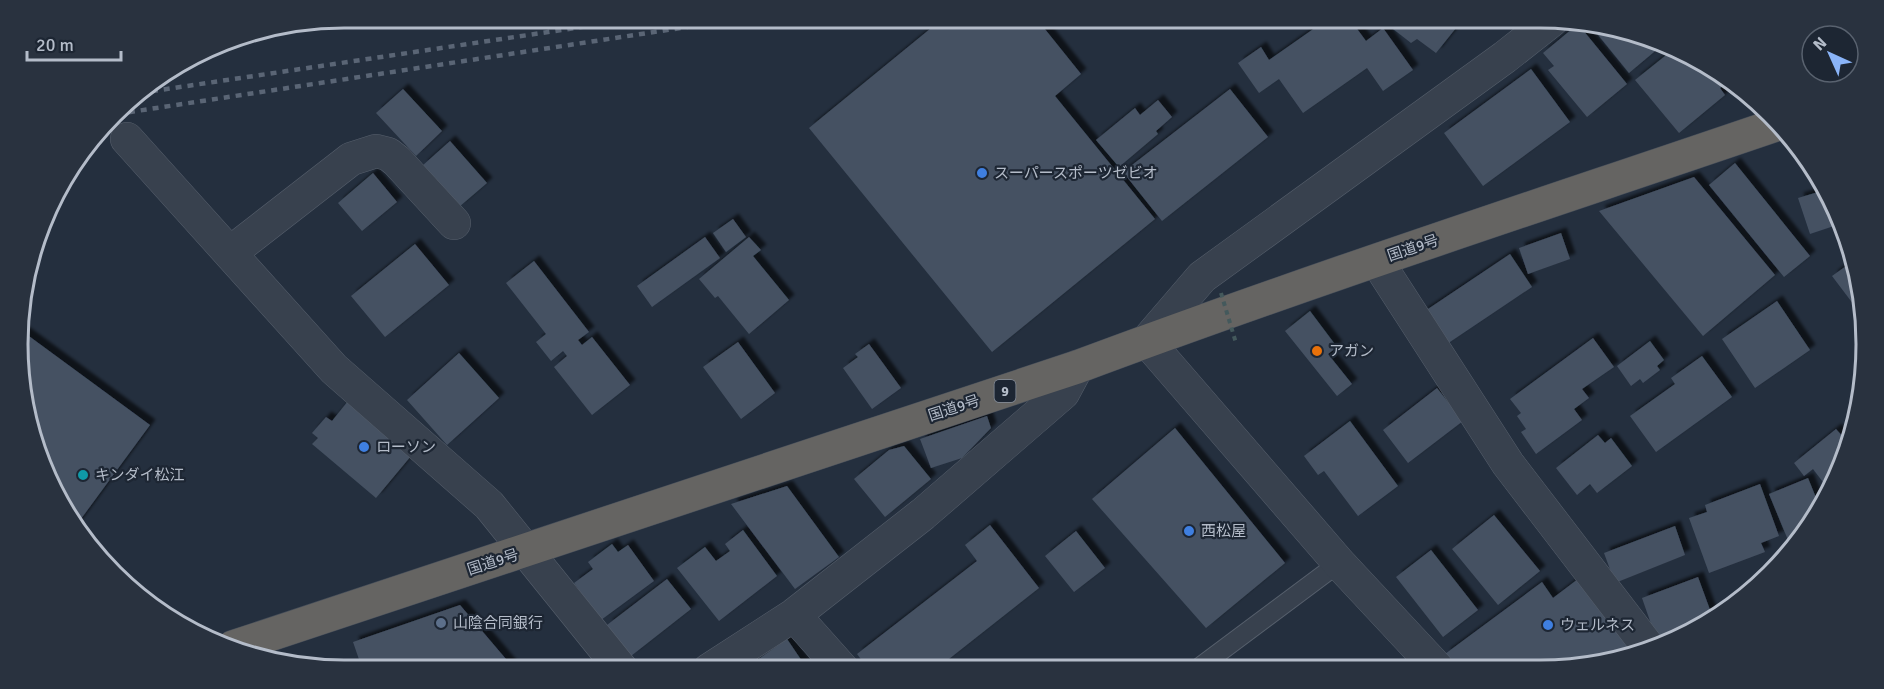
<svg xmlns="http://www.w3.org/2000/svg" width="1884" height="689" viewBox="0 0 1884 689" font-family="Signika,'Noto Sans JP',sans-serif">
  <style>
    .building { fill: #455162; filter: url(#shadow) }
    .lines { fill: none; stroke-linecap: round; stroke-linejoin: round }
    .service-casing { stroke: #565f6c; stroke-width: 20 }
    .minor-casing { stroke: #565f6c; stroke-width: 34 }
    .trunk-casing { stroke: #434c59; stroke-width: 34 }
    .service { stroke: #38414e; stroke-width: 18 }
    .minor { stroke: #38414e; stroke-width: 33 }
    .trunk { stroke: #656462; stroke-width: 33 }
    .rail { stroke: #5a6575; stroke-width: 4.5; stroke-dasharray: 6 6; stroke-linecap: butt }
    .path-bridge { stroke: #44595c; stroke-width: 4; stroke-dasharray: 4.5 4.5; stroke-linecap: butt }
    .shop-dot { fill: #3f7fe0; stroke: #1d2633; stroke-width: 2 }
    .food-dot { fill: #e8710a; stroke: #1d2633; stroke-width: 2 }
    .culture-dot { fill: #0f9aa8; stroke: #1d2633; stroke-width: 2 }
    .service-dot { fill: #5c6f8a; stroke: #1d2633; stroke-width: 2 }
    .labels { text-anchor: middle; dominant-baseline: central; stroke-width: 4.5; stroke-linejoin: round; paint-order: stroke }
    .shield { fill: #1d2633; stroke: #878f9c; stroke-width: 1.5 }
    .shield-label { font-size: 14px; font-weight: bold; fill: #b4bcc9 }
    .poi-label { font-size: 15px; fill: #b4bcc9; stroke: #1d2633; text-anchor: start }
    .street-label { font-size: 15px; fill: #b4bcc9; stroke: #1d2633 }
    .rim { fill: none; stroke: #b4bcc9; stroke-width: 3 }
  </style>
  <defs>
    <filter id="shadow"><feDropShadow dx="5.5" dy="-5.5" stdDeviation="1.5" flood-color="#0009"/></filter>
  </defs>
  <rect width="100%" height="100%" fill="#242f3e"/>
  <!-- building -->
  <path class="building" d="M980,18H1036L1081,74L1055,96L1155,219L992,352L809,128L936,24Z
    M1329,18H1349L1366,41L1383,28L1413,70L1383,91L1367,68L1303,113L1279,79L1259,93L1238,63L1261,47L1269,60Z
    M1386,18H1464L1436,53L1417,39L1411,43L1383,21Z
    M1578,24L1627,84L1587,117L1548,70L1554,66L1543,53Z
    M1590,25L1624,29L1660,47L1629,73Z
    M1670,52L1728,82L1720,88L1725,95L1679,133L1635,80Z
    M1531,69L1570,122L1483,186L1444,133Z
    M403,89L442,131L416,156L376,113Z
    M1230,89L1268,137L1162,221L1123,172Z
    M1158,100L1172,117L1156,131L1158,134L1119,167L1096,140L1135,108L1140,115Z
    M450,141L487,183L459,207L422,166Z
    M1735,163L1810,256L1784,277L1709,185Z
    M373,173L397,202L362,231L338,203Z
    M1694,177L1775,275L1703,336L1599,211Z
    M1825,190L1837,225L1810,234L1798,198Z
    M733,219L746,237L726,252L713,233Z
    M1561,233L1570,259L1528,274L1519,248Z
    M705,237L720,258L652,307L637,286Z
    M749,237L761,250L753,256L789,300L749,334L718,296L715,298L699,279Z
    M415,244L449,285L385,337L351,296Z
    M1510,254L1532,287L1444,346L1422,313Z
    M534,261L589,332L578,340L582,345L592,337L630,385L592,415L554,367L567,356L563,351L551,361L536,342L546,334L506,283Z
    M1849,264L1863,302V312L1860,313L1832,276Z
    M1777,301L1810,350L1755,388L1722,339Z
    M1310,311L1337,347L1328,354L1352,384L1337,396L1285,331Z
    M22,331L150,425L75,527L72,524L24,409Z
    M1593,338L1614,367L1582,389L1589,398L1574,409L1582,420L1536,454L1521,432L1526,429L1517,416L1521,413L1510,399Z
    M1650,341L1664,360L1657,366L1660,370L1643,383L1640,379L1631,386L1617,366Z
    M738,342L775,393L741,419L703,367Z
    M869,344L901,388L872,409L843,368L858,357L855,354Z
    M459,353L499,398L447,445L407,400Z
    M1702,356L1732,397L1656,452L1630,416L1675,384L1671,378Z
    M1437,388L1463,421L1408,463L1383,430Z
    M352,396L416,450L376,498L312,444L318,438L312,433L326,417L332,421Z
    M987,416L991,428L962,458L931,468L920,439Z
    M1350,421L1398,486L1358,516L1324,471L1318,475L1304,456Z
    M1175,428L1285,563L1206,628L1092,499Z
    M1836,429L1843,437L1849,433L1852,436L1826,499L1823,495L1829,490L1813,469L1804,476L1794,463Z
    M1598,435L1605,443L1611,438L1632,466L1597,493L1590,484L1577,495L1556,468Z
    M904,446L931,479L885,517L854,479L889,450Z
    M1808,478L1821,510L1801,534L1788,540L1769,494Z
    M1760,484L1779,536L1761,543L1765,552L1709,573L1689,518L1707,512L1705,505Z
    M787,486L839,557L795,589L731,504Z
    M1494,515L1540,571L1498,605L1452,549Z
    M990,525L1039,588L935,670H869L857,654L977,561L965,545Z
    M1675,526L1685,555L1615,583L1604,553Z
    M743,530L777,576L719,621L677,568L705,547L716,561L730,551L725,544Z
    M1076,531L1105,568L1074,592L1045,556Z
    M612,544L618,552L628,545L654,581L601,620L574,583L593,569L588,562Z
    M1431,550L1478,610L1443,637L1396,577Z
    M1698,577L1713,618L1695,630L1658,644L1642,598Z
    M667,579L691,609L631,656L607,625Z
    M1578,579L1633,653L1582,668H1456L1445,654L1542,582L1553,598Z
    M460,605L516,671H363L353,642Z
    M787,639L808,670H743Z"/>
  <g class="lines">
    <defs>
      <path id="service" d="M1197,669L1339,563"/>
      <path id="minor" d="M127,139L334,369L489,505L622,670
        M230,253L351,159L376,151L388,154L397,161L454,223
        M1377,261L1508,464L1649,648
        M794,615L843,670
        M1437,668L1339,563L1147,341L1202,277L1505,57L1552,20
        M709,670L794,615L923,514L1063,393L1077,367"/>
      <path id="trunk" d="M233,647L1077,367C1307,281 1541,205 1773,126"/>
    </defs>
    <!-- service casing -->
    <use href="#service" class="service-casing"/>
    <!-- minor casing -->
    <use href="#minor" class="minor-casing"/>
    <!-- trunk casing -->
    <use href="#trunk" class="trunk-casing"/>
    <!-- service -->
    <use href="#service" class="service"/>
    <!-- minor -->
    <use href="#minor" class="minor"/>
    <!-- trunk -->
    <use href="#trunk" class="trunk"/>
    <!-- rail -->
    <path class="rail" d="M140,93L642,18
      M117,114L746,18"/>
    <!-- path-bridge -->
    <path class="path-bridge" d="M1221,293L1236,343"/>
  </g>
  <!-- markers -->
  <g class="shop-dot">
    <circle cx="982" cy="173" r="6"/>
    <circle cx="364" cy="447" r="6"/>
    <circle cx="1189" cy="531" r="6"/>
    <circle cx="1548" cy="625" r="6"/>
  </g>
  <circle class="food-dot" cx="1317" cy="351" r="6"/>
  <circle class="culture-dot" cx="83" cy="475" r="6"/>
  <circle class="service-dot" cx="441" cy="623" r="6"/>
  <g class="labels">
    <!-- shield labels -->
    <rect class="shield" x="994.5" y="380" width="21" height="22" rx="4.5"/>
    <g class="shield-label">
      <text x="1005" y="391">9</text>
    </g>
    <!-- poi labels -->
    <g class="poi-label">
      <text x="994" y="173">スーパースポーツゼビオ</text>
      <text x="1329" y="351">アガン</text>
      <text x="376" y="447">ローソン</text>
      <text x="95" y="475">キンダイ松江</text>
      <text x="1201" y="531">西松屋</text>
      <text x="453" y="623">山陰合同銀行</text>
      <text x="1560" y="625">ウェルネス</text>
    </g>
    <!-- street labels -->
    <g class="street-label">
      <text transform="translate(1413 248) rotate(-19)">国道9号</text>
      <text transform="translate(954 408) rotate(-18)">国道9号</text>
      <text transform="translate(493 562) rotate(-18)">国道9号</text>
    </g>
  </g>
  <!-- crop -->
  <path d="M0 0H1884V689H0ZM344 28H1540A316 316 0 0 1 1856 344V344A316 316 0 0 1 1540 660H344A316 316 0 0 1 28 344V344A316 316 0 0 1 344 28Z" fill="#29323f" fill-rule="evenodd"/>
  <path class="rim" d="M344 28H1540A316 316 0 0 1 1856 344V344A316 316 0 0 1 1540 660H344A316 316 0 0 1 28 344V344A316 316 0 0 1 344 28Z"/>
  <!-- north arrow -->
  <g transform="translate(1830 54) rotate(315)"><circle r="28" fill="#1d2633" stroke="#59626f" stroke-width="1.5"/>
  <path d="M0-4.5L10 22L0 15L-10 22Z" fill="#8ab4f8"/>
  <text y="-9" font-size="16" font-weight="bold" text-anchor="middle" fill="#b4bcc9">N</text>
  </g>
  <!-- scale -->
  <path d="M27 51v9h94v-9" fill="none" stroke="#b4bcc9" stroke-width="3"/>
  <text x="36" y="51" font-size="18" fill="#b4bcc9" stroke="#1d2633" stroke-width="4.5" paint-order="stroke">20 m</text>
</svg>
